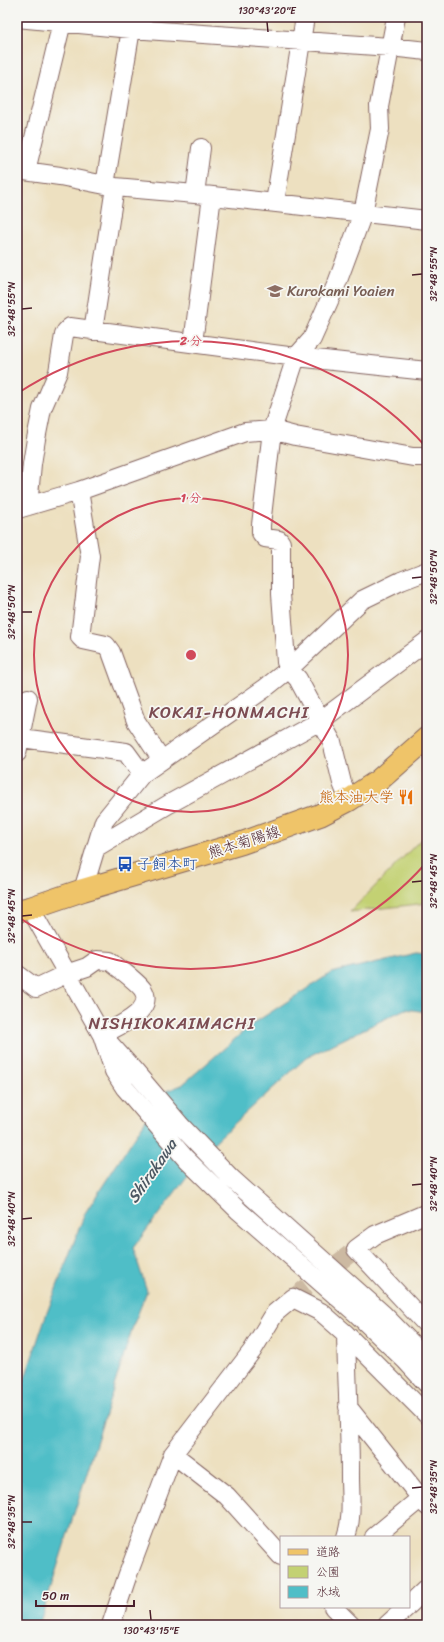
<svg xmlns="http://www.w3.org/2000/svg" width="444" height="1642" viewBox="0 0 444 1642" font-family="Sriracha,'Klee One',sans-serif">
  <style>
    .green { fill: #c3d173; stroke: #86784f }
    .water { fill: #50bec7; stroke: #4d6e79 }
    .lines { fill: none; stroke-linecap: round; stroke-linejoin: round }
    .minor-tunnel { stroke: #ccb9a2; stroke-width: 18; stroke-dasharray: 18 9; stroke-linecap: butt }
    .minor-casing { stroke: #83635f; stroke-width: 20 }
    .major-casing { stroke: #83635f; stroke-width: 24 }
    .minor { stroke: #fff; stroke-width: 18 }
    .major { stroke: #efc469; stroke-width: 22 }
    .ticks { fill: none; stroke: #4a1f2b; stroke-width: 1.5 }
    .ring { fill: none; stroke: #d1495b; stroke-width: 2 }
    .labels { text-anchor: middle; dominant-baseline: central; stroke-width: 3.5; stroke-linejoin: round; paint-order: stroke }
    .education-label { font-size: 15px; fill: #785e54; stroke: #f6f6f2; text-anchor: start }
    .food-label { font-size: 15px; fill: #c56008; stroke: #f6f6f2; text-anchor: end }
    .street-label { font-size: 15px; fill: #4a1f2b; stroke: #f6f6f2 }
    .transit-label { font-size: 15px; fill: #164399; stroke: #f6f6f2; text-anchor: start }
    .water-label { font-size: 16px; font-style: italic; fill: #4c5762; stroke: #f6f6f2 }
    .quarter-label { font-size: 17px; letter-spacing: 1px; fill: #7c4c52; stroke: #f6f6f2 }
    .centre { fill: #d1495b; stroke: #f6f6f2; stroke-width: 2 }
    .ring-label { font-size: 12px; text-anchor: middle; font-weight: bold; fill: #d1495b; stroke: #f6f6f2; stroke-width: 3.5; stroke-linejoin: round; paint-order: stroke }
    .neatline { fill: none; stroke: #4a1f2b; stroke-width: 1.5 }
    .ticks-label { font-size: 10px; text-anchor: middle; fill: #4a1f2b }
  </style>
  <rect width="100%" height="100%" fill="#f6f6f2"/>
  <filter id="ink" filterUnits="userSpaceOnUse"><feTurbulence type="fractalNoise" baseFrequency=".025" numOctaves="2"/><feDisplacementMap in="SourceGraphic" scale="8" xChannelSelector="R" yChannelSelector="G"/><feConvolveMatrix kernelMatrix="1 2 1 2 8 2 1 2 1" color-interpolation-filters="sRGB"/></filter>
  <filter id="wash" filterUnits="userSpaceOnUse"><feTurbulence type="fractalNoise" baseFrequency=".012" numOctaves="4" result="noise"/><feDisplacementMap in="SourceGraphic" scale="16" xChannelSelector="R" yChannelSelector="G"/><feGaussianBlur stdDeviation="0.9" result="paint"/><feColorMatrix in="noise" values="0 0 0 0 0 0 0 0 0 0 0 0 0 0 0 0 0 1.4 0 .05"/><feComposite in="paint" operator="in"/></filter>
  <g filter="url(#wash)">
    <rect width="100%" height="100%" fill="#ede0c0"/>
    <!-- green -->
    <path class="green" d="M427,833V903L350,912Z"/>
    <!-- water -->
    <path class="water" d="M416,953L427,954V1012L405,1009L307,1057L210,1146L133,1248L147,1291L133,1326L39,1625H17V1402L45,1318L85,1213L164,1092L182,1085L251,1025L331,973Z"/>
  </g>
  <g filter="url(#ink)">
    <g class="lines">
      <!-- minor-tunnel -->
      <path class="minor-tunnel" d="M293,1298L356,1249"/>
      <defs>
        <path id="minor" d="M17,18L131,29L390,47L427,51
          M17,170L60,176L115,187L195,194L427,220
          M26,171L62,22
          M105,185L131,29
          M195,194L201,148
          M275,202L305,17
          M93,331L115,187
          M193,343L212,196
          M79,491L90,556L80,637L83,640L106,645L111,652L136,721L161,759
          M28,506L32,464L36,439L42,409L58,372L64,335L66,331L70,327L296,357L427,371
          M18,509L79,491L245,432L272,430L295,436L413,457H427
          M21,738L126,752L142,774
          M17,753L28,698
          M349,800L342,783L332,742L298,679L289,669L286,662L281,594V543L279,540L265,538L261,533V525L272,430L296,357L312,339L337,283L363,213L380,129L379,106L396,17
          M97,847L169,804L320,721L427,641
          M83,890L104,821L142,774L264,689L289,669L362,600L401,581L427,571
          M30,908L102,1035L114,1071L125,1088L186,1159L239,1211L358,1315L405,1360L427,1384
          M17,974L36,988L66,974L87,967L97,960L110,961C119,969 137,981 143,990C156,1011 116,1027 102,1035L136,1073L181,1126L231,1178L384,1315L427,1359
          M427,1213L375,1235L356,1249L427,1325
          M348,1407L427,1506
          M173,1454L227,1496L281,1556
          M346,1537C353,1517 350,1497 350,1476C350,1429 347,1382 346,1334
          M374,1537L421,1498
          M409,1605L427,1588
          M333,1607L351,1625
          M111,1625L127,1577L173,1454L252,1351L275,1313L293,1298L321,1312L346,1334L427,1415
          M387,1625L407,1607"/>
        <path id="major" d="M17,911L30,908L83,890L242,843L320,815L349,800L378,781L427,738"/>
      </defs>
      <!-- minor casing -->
      <use href="#minor" class="minor-casing"/>
      <!-- major casing -->
      <use href="#major" class="major-casing"/>
      <!-- minor -->
      <use href="#minor" class="minor"/>
      <!-- major -->
      <use href="#major" class="major"/>
    </g>
  </g>
  <!-- ticks -->
  <path class="ticks" d="M267,22L268,32M412,275L422,274M22,309L32,308M412,578L422,577M22,612H32M412,882L422,881M22,916L32,915M412,1185L422,1184M22,1219L32,1218M412,1488L422,1487M22,1522H32M150,1610L151,1620"/>
  <!-- distance rings -->
  <g class="ring">
    <circle cx="191" cy="655" r="157"/>
    <path d="M426 863A314 314 0 0 1 18 917M18 393A314 314 0 0 1 426 447"/>
  </g>
  <!-- icons -->
  <defs>
    <symbol id="school-bare" viewBox="-9 -9 18 18"><path d="M0-5L7-2L0 1L-7-2ZM-4 1L0 2.5L4 1V4Q0 6-4 4Z" fill="#8d6e63" stroke="#f6f6f2" stroke-width="2.5" paint-order="stroke"/></symbol>
    <symbol id="restaurant-bare" viewBox="-9 -9 18 18"><path d="M-5-6h1v4h1v-4h1v4h1v-4h1v5L-1.5 .5V6h-2V.5L-5-1ZM5-6V6H3V1.5H1.5Q1.5-4 5-6Z" fill="#e8710a" stroke="#f6f6f2" stroke-width="2.5" paint-order="stroke"/></symbol>
    <symbol id="bus-bare" viewBox="-9 -9 18 18"><path d="M-5-6H5V4H4V6H2V4H-2V6H-4V4H-5ZM-3.5-4V0h7V-4ZM-3.5 1.2v1.5H-2V1.2ZM2 1.2v1.5H3.5V1.2Z" fill="#1a4fb4" stroke="#f6f6f2" stroke-width="2.5" paint-order="stroke"/></symbol>
  </defs>
  <g fill-rule="evenodd">
    <use href="#school-bare" x="264" y="280" width="22" height="22"/>
    <use href="#restaurant-bare" x="395" y="786" width="22" height="22"/>
    <use href="#bus-bare" x="114" y="853" width="22" height="22"/>
  </g>
  <g class="labels">
    <!-- education labels -->
    <g class="education-label">
      <text x="287" y="291">Kurokami Yoaien</text>
    </g>
    <!-- food labels -->
    <g class="food-label">
      <text x="394" y="797">熊本油大学</text>
    </g>
    <!-- street labels -->
    <g class="street-label">
      <text transform="translate(244 842) rotate(-18)">熊本菊陽線</text>
    </g>
    <!-- transit labels -->
    <g class="transit-label">
      <text x="137" y="864">子飼本町</text>
    </g>
    <!-- water labels -->
    <g class="water-label">
      <text transform="translate(152 1171) rotate(-55)">Shirakawa</text>
    </g>
    <!-- quarter labels -->
    <g class="quarter-label">
      <text x="229" y="712">KOKAI-HONMACHI</text>
      <text x="172" y="1023">NISHIKOKAIMACHI</text>
    </g>
  </g>
  <circle cx="191" cy="655" r="6" class="centre"/>
  <g class="ring-label">
    <text x="191" y="345">2 分</text>
    <text x="191" y="502">1 分</text>
  </g>
  <!-- margin -->
  <rect width="444" height="1642" fill="none" stroke="#f6f6f2" stroke-width="44"/>
  <!-- legend -->
  <rect x="280" y="1536" width="130" height="72" fill="#f6f6f2" stroke="#b1a0a2"/>
  <rect x="288" y="1549" width="20" height="6" fill="#efc469" stroke="#b1a0a2"/>
  <text x="316" y="1556" font-size="12" fill="#4a1f2b">道路</text>
  <rect x="288" y="1566" width="20" height="12" fill="#c3d173" stroke="#b1a0a2"/>
  <text x="316" y="1576" font-size="12" fill="#4a1f2b">公園</text>
  <rect x="288" y="1586" width="20" height="12" fill="#50bec7" stroke="#b1a0a2"/>
  <text x="316" y="1596" font-size="12" fill="#4a1f2b">水域</text>
  <!-- scale -->
  <path d="M36 1600v6h98v-6" fill="none" stroke="#4a1f2b" stroke-width="2"/>
  <text x="42" y="1600" font-size="12" fill="#4a1f2b" stroke="#f6f6f2" stroke-width="3" paint-order="stroke">50 m</text>
  <rect x="22" y="22" width="400" height="1598" class="neatline"/>
  <g class="ticks-label">
    <text x="267" y="14">130°43'20"E</text>
    <text transform="translate(433 274) rotate(-90)" y="4">32°48'55"N</text>
    <text transform="translate(11 309) rotate(-90)" y="4">32°48'55"N</text>
    <text transform="translate(433 577) rotate(-90)" y="4">32°48'50"N</text>
    <text transform="translate(11 612) rotate(-90)" y="4">32°48'50"N</text>
    <text transform="translate(433 881) rotate(-90)" y="4">32°48'45"N</text>
    <text transform="translate(11 916) rotate(-90)" y="4">32°48'45"N</text>
    <text transform="translate(433 1184) rotate(-90)" y="4">32°48'40"N</text>
    <text transform="translate(11 1219) rotate(-90)" y="4">32°48'40"N</text>
    <text transform="translate(433 1487) rotate(-90)" y="4">32°48'35"N</text>
    <text transform="translate(11 1522) rotate(-90)" y="4">32°48'35"N</text>
    <text x="151" y="1634">130°43'15"E</text>
  </g>
</svg>
